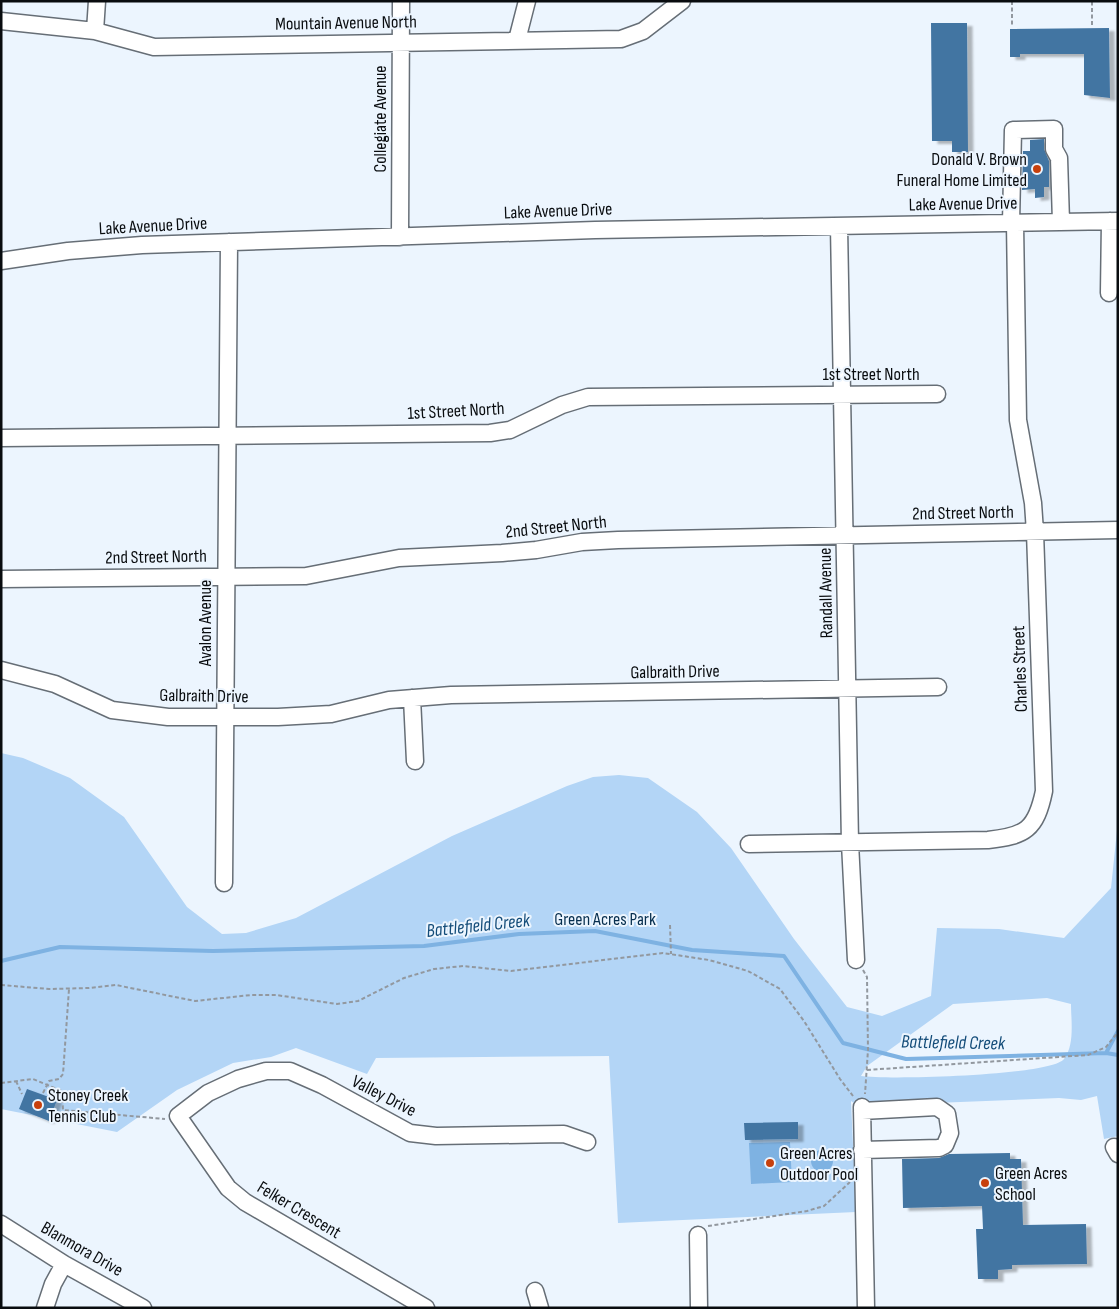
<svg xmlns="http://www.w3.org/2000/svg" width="1119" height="1309" viewBox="0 0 1119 1309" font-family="'Sofia Sans Condensed',sans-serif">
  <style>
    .green { fill: #b3d5f6; fill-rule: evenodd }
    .water { fill: #7eb2e2 }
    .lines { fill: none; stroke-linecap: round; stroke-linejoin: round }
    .stream { stroke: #7eb2e2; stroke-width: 4 }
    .building { fill: #4375a2; filter: url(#shadow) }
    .minor-casing { stroke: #666e76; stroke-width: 19 }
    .path { stroke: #92989f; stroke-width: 2; stroke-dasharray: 4 2.5; stroke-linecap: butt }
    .minor { stroke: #fff; stroke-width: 16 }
    .poi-dot { fill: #c7400c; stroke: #ecf5fe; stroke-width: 2 }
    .labels { text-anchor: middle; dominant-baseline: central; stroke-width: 4; stroke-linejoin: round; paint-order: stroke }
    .street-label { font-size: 18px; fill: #090c0f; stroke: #ecf5fe }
    .poi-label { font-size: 18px; fill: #090c0f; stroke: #ecf5fe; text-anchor: start }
    .park-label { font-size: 18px; fill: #072f4f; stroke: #ecf5fe }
    .water-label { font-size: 19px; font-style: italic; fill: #134c79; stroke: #ecf5fe }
  </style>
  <defs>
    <filter id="shadow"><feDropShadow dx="5.5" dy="3" stdDeviation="1" flood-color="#0004"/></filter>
  </defs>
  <rect width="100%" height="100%" fill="#ecf5fe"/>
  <!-- green -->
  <path class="green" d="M1,753L23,758L70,778L124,817L187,907L222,934L246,933L296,918L452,836L567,786L593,777L619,775L648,778L697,812L731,848L794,939L847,1007L882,1016L931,996L937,928L999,929L1064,938L1111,888L1118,821V1136L1104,1139L1097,1096L1081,1100L1059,1098L858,1106L851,1101L856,1212L618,1223L609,1056L376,1058L367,1074L296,1048L271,1057L233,1063L177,1090L117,1132L1,1109ZM1047,998L1071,1004C1071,1020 1075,1045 1064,1059C1051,1076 887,1080 861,1076L867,1066L953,1004Z"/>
  <!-- water -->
  <path class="water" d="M790,1142L792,1182L751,1184L749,1143Z
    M811 1161a11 11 0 1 1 22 0a11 11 0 1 1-22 0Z"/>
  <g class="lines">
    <!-- stream -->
    <path class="stream" d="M1,961L60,947L213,951L424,946L519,934L595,931L692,950L784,956L843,1043L906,1059L1106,1053L1118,1055
      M1106,1053L1118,1031"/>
  </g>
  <!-- building -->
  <path class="building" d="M931,23H967L968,152H952V141H932Z
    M1109,28L1110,98L1084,95V54H1020V57H1010V29Z
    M1044,139V149L1049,161V187H1044V197L1035,198V189L1022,190L1023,151H1030V140Z
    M27,1089L57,1100L49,1121L19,1109Z
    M798,1122V1139L745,1140L744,1123Z
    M1010,1153V1159H1021L1023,1225L1086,1224L1087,1264L1012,1265V1269L998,1270V1279H978L976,1229H983L982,1206L903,1208L902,1159L939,1158L949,1154Z"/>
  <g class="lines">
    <defs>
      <path id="minor" d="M1,21L95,31L154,47L621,39L643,31L682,1
        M95,31L97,1
        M517,40L527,1
        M1011,223L1013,130L1054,129V149L1059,158L1061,222
        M839,226L850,843L856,960
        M400,237L401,1
        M1,261L68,251L142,245L595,230L1118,221
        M1109,293L1110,221
        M1,438L490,433L510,430L562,405L588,397L937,394
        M1,579L306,576L399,558L502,553L536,550L582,542L618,540L1118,530
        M1,670L55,684L112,710L168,717H278L331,714L389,700L451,695L938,687
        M412,698L415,761
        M749,844L988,840C1025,836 1036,830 1044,791L1035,532L1033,503L1018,420L1015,223
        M224,883L229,242
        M862,1107L866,1308
        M862,1111L937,1107L947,1114L950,1133L945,1145L939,1148L862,1150
        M1114,1147L1118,1154
        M1,1224L64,1264L143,1308
        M698,1235L699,1308
        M535,1291L540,1308
        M45,1308L53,1284L64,1264
        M426,1308L245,1202L228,1188L178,1116L208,1093L238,1079L266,1071H290L322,1085L410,1133L436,1136L564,1134L587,1142"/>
    </defs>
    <!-- minor casing -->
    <use href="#minor" class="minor-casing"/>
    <!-- path -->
    <path class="path" d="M1012,1V25
      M1092,25V1
      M670,925L671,954
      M863,970L867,977L868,1050L865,1094
      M1,985L49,989L89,988L116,985L195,1001L251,995H276L337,1004L358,1001L404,978L434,969L463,966L511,971L663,953L709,960L748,971L780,989L804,1021L840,1079L853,1096
      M867,1070L1088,1055L1106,1047L1118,1032
      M16,1081L22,1094
      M1,1083L33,1079L62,1091L63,1110L165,1119
      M43,1093L49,1081L59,1079L63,1074L69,989
      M708,1226L807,1211L824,1206L850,1182"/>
    <!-- minor -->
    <use href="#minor" class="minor"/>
  </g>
  <!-- markers -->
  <g class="poi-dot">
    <circle cx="1037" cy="169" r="5"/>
    <circle cx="38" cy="1105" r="5"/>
    <circle cx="770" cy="1163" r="5"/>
    <circle cx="985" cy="1183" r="5"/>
  </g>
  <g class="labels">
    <!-- street labels -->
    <g class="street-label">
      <text transform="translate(346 23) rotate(-1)">Mountain Avenue North</text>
      <text transform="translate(380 119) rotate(-90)">Collegiate Avenue</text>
      <text transform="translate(963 204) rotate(-1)">Lake Avenue Drive</text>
      <text transform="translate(558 211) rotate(-2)">Lake Avenue Drive</text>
      <text transform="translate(153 226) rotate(-3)">Lake Avenue Drive</text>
      <text x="871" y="374">1st Street North</text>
      <text transform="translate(456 411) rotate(-3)">1st Street North</text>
      <text transform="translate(963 513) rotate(-1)">2nd Street North</text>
      <text transform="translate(556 527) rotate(-6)">2nd Street North</text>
      <text transform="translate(156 557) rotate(-1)">2nd Street North</text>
      <text transform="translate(826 593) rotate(-91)">Randall Avenue</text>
      <text transform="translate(205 623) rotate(-90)">Avalon Avenue</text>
      <text transform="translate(1020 669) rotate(-92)">Charles Street</text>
      <text transform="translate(675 672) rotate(-1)">Galbraith Drive</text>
      <text transform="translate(204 696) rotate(1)">Galbraith Drive</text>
      <text transform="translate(384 1096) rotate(27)">Valley Drive</text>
      <text transform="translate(299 1210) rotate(31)">Felker Crescent</text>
      <text transform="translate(82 1249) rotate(30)">Blanmora Drive</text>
    </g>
    <!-- poi labels -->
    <g class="poi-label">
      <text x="1027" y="159" text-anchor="end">Donald V. Brown<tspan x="1027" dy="21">Funeral Home Limited</tspan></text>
      <text x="48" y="1095">Stoney Creek<tspan x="48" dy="21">Tennis Club</tspan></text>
      <text x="780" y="1153">Green Acres<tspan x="780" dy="21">Outdoor Pool</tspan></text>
      <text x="995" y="1173">Green Acres<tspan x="995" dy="21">School</tspan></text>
    </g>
    <!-- park labels -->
    <g class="park-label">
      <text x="605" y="919">Green Acres Park</text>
    </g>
    <!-- water labels -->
    <g class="water-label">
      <text transform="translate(478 926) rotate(-6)">Battlefield Creek</text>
      <text transform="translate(953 1043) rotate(1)">Battlefield Creek</text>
    </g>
  </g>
  <!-- border -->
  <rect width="1119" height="1309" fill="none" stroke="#090c0f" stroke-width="5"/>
</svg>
